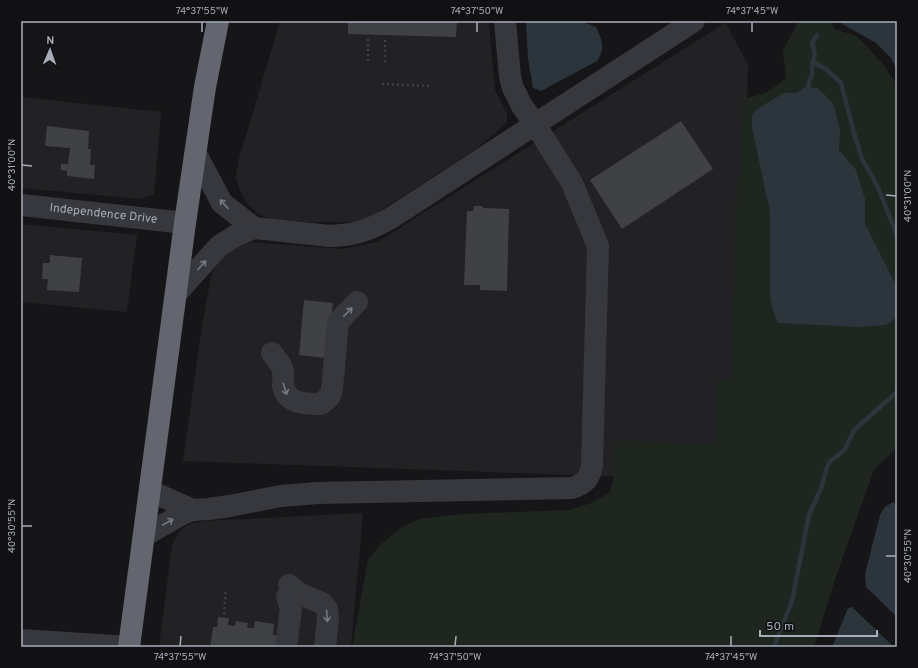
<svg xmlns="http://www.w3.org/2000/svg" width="918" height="668" viewBox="0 0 918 668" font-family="Overpass,sans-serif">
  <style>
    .built { fill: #222225 }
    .green { fill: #1e261f }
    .water { fill: #2c353c }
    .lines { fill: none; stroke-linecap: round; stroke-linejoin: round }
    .stream { stroke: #2c353c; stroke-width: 4.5 }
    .building { fill: #404145 }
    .path { stroke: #3d3f44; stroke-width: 2.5; stroke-dasharray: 2 3; stroke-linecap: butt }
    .minor { stroke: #37383d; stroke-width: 22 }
    .highway { stroke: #63666e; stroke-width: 22 }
    .oneway { stroke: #757881 }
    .ticks { fill: none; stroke: #a8adb8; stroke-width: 1.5 }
    .labels { text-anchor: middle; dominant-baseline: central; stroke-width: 3; stroke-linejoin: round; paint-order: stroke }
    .street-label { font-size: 12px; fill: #a8adb8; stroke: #111113 }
    .neatline { fill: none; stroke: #a8adb8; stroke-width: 1.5 }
    .ticks-label { font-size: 10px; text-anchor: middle; fill: #a8adb8 }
  </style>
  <rect width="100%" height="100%" fill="#161618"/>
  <!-- built -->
  <path class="built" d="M280,21H489L495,90L507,113V123L476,149L369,218L354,222H309L270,219L258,214L247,203L240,191L236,177L238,162Z
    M725,23L748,64L736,481L183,461L201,332L211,277L216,265L223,255L240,244L252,242L343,249L377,242Z
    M21,97L161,112L154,194L140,199L21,188Z
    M21,224L137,235L127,312L21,302Z
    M363,513L351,647H159L172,545L179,532L187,525L204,521Z"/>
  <!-- green -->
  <path class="green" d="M799,21H831L834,29L857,36L883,64L897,85V448L874,470L836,576L814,647H352L368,560L379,546L400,528L419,519L463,514L569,510L591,503L609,493L615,473L613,442L712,443L716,435L715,382L727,380L733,372L734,222L738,186L743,99L766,93L786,78L783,50Z"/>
  <!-- water -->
  <path class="water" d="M526,21H580L596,27C602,40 606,48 597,61L541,91L533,88L528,59Z
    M837,21H897V70L891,58L876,43Z
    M805,87L818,88L833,103L840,130L839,150L856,170L865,199V224L897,287V317L886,325L859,327L778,323L773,311L770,295V212L752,128V116L757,109L784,93H796Z
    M893,502L897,506V617L866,587L865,574L880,515L885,507Z
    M852,607L894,647H832L848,608Z"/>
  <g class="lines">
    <!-- stream -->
    <path class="stream" d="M813,62L826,69L841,83L854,133L862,159L877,185L897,235
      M808,89L809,81L812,75V65L815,53L812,43L817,35
      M774,647L792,601L809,515L822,486L826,470L830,461L836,457L845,449L854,430L897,392"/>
  </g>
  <!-- building -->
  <path class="building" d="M348,21H457L456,37L348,34Z
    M681,121L713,169L622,229L590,180Z
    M47,126L89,131L88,149H91L90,165H95L94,179L67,176V171L61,170V164H68L70,148L45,146Z
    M474,206H483V208L509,209L507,291L480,290V285H464L467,211H473Z
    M50,255L82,258L79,292L47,290L48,279H42L43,263H50Z
    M304,300L333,303L326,358L299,355Z
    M218,617L229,618L228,625L235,626L236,621L248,623L247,628H254L255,621L274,624L273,635L298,637L296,647H210L213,627H217Z"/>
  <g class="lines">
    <!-- path -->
    <path class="path" d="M368,61V37
      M385,62V37
      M382,84L429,86
      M224,614L226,589"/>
    <!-- minor -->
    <g class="minor">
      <path d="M196,154L222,203L254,228"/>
      <path id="s1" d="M21,205L185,223"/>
      <path d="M176,294L219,246L235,236L254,228L330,236C356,235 369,230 391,218L694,21"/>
      <path d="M272,353C276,359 283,366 283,372C284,376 283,381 283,385C286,404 305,404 321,404L330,396L332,389L338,322L357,302"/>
      <path d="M150,491L193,510"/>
      <path d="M144,536L182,514L193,510L208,509L230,506L281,496L318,493L572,488C585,484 590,478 592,465L598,246L572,183L535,124L522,106L513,88L510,77L505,21"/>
      <path d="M289,585L300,594L322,603L327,609L328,617L325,647"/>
      <path d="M21,640L130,647"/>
      <path d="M286,647L291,608L287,597"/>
    </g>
    <!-- highway -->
    <path class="highway" d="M129,647L185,223L205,87L218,21"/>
  </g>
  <!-- one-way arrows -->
  <defs><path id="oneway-shaft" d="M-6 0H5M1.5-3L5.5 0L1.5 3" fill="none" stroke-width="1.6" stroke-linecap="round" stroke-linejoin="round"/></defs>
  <g class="oneway">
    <use href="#oneway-shaft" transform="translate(224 204) rotate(-133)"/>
    <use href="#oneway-shaft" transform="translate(202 265) rotate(-48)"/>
    <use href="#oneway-shaft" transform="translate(348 312) rotate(-46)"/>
    <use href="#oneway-shaft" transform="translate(285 389) rotate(74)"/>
    <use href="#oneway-shaft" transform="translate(168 522) rotate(-30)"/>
    <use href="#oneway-shaft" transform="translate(327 616) rotate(86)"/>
  </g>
  <!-- ticks -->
  <path class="ticks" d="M202,32V22M477,32V22M752,32V22M22,165L32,166M886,195L896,196M22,526H32M886,556H896M180,646L181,636M455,646L456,636M731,646V636"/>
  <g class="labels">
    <!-- street labels -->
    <g class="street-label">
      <text stroke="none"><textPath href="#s1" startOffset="83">Independence Drive</textPath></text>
    </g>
  </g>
  <!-- border -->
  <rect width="918" height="668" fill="none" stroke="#111113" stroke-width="44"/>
  <!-- north arrow -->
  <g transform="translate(50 50) rotate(2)" stroke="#111113" stroke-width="3" paint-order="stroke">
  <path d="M0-3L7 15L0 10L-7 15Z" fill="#a8adb8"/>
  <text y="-6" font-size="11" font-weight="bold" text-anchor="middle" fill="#a8adb8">N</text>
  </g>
  <!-- scale -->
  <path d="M760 630v6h117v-6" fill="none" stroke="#a8adb8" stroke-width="2"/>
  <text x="766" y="630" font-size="12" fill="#a8adb8" stroke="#111113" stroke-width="3" paint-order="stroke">50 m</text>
  <rect x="22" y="22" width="874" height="624" class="neatline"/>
  <g class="ticks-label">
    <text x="202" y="14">74°37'55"W</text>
    <text x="477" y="14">74°37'50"W</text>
    <text x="752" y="14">74°37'45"W</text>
    <text transform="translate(11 165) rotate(-90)" y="4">40°31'00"N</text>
    <text transform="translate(907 196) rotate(-90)" y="4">40°31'00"N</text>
    <text transform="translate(11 526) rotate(-90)" y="4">40°30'55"N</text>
    <text transform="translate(907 556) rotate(-90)" y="4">40°30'55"N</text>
    <text x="180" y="660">74°37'55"W</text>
    <text x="455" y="660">74°37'50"W</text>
    <text x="731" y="660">74°37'45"W</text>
  </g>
</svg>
